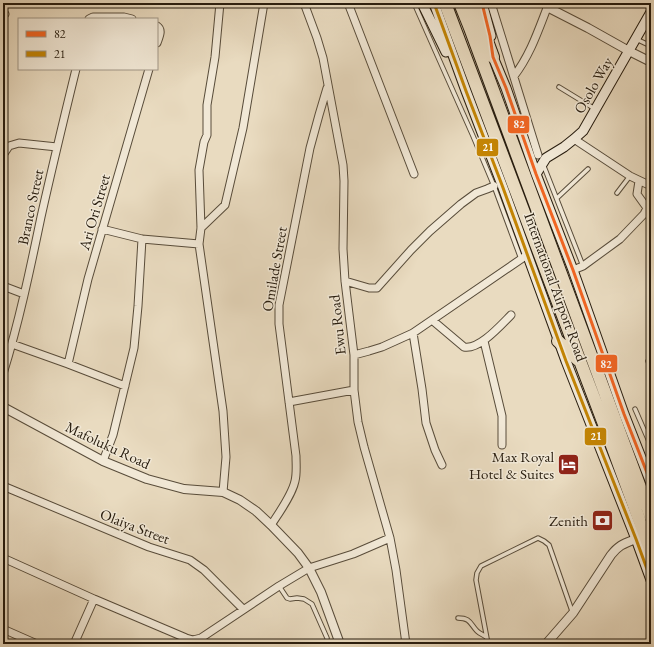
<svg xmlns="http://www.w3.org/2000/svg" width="654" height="647" viewBox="0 0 654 647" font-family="'EB Garamond',serif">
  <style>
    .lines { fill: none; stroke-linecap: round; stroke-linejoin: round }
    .service-casing { stroke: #584c3a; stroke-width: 5.5 }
    .minor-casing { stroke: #584c3a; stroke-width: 9 }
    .tertiary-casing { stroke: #584c3a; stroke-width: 10 }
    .secondary-casing { stroke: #271c0e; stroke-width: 11 }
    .motorway-casing { stroke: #271c0e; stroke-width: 14 }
    .service { stroke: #f1e8d6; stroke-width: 3.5 }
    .minor { stroke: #f1e8d6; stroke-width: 7 }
    .tertiary { stroke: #f1e8d6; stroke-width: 8 }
    .secondary { stroke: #f1e8d6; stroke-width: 9 }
    .motorway { stroke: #e9dbc0; stroke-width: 12 }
    .bus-1-casing { stroke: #f1e8d6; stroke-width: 6 }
    .bus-2-casing { stroke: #f1e8d6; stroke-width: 6 }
    .bus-1 { stroke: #f26522; stroke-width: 3 }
    .bus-2 { stroke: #c38404; stroke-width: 3 }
    .labels { text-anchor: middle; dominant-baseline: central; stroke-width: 3; stroke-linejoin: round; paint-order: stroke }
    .street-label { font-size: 15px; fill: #271c0e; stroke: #f1e8d6 }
    .poi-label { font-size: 15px; fill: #271c0e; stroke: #f1e8d6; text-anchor: end }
    .line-badge { stroke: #f1e8d6; stroke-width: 1.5 }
    .badge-label { font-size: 11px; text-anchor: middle; font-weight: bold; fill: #fff }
  </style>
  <rect width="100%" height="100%" fill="#e9dbc0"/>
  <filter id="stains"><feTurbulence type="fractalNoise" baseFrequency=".005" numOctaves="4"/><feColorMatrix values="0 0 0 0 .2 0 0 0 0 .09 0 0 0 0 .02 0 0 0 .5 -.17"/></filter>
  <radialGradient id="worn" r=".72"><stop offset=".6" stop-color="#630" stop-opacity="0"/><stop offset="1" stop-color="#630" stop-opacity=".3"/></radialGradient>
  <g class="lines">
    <defs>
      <path id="service" d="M414,3L473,136L494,186L521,259
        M636,39L651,46
        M559,87L595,109
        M543,164L583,266
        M617,193L630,176
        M557,198L588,169
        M648,361L651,369
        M635,409L651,446
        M279,586L287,598L290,599L297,598L304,599L312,604L327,638
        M458,618C471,618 470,624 477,631C480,634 484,635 486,637
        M488,644L476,580L477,573L481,566L538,538L544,541L549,545L572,611"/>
      <path id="minor" d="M220,3L215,57L207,105V135L204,142L199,170L201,228L199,244L223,411L226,457L223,492
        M304,3L317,38L323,58L343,165L344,181L343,249L345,281L354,355V390L358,422L364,447L390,538L396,570L406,644
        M348,3L414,174
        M491,3L538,155
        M3,15L5,14
        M89,19L93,17H124L132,19
        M157,26C163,30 159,37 157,43
        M514,76C531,54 539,28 549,3
        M574,139L630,176L651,186
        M3,155L9,146L19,143L57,147
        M639,181L637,194L647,208L651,211
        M201,228L225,205L243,128L264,3
        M102,229L142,239L199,244
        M573,270L583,266L620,239L644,214L647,208
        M345,281L369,288H377L411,250L430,231L461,204L476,193L487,189L494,186
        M3,286L24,294
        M432,320L464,347C479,350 500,326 511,315
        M413,333L422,389L426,423L435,450L442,465
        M484,341L502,416V445
        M12,344L68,364L125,386
        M354,355L369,351L382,347L413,333L527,255
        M68,364L88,279L149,69
        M3,374C19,322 30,270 41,217C52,168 64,118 76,69
        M289,402L354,390
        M103,461L113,435L134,348L138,306L142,239
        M3,486L149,547L190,560L204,570L243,609
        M271,525C279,513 292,495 295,481C297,473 296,464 296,456L279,324V305L310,148L319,115L327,88
        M3,558L94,599L186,638L193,640L201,638L279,586L309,568L353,554L390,538
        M3,629L37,644
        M74,644L94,599"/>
      <path id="tertiary" d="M547,7L588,28L629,51L651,62
        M3,407L103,461L147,479L184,489L223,492L240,500L256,511L271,525L298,553L309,568L321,592L340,644
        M546,644L573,613L611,555C619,545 623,544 636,539"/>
      <path id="secondary" d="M422,3L446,52
        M434,3L466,91L502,185L566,361L636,539L651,580
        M482,3L491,36
        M492,51L493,57L506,88L536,174L573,270L624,414L651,483
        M536,174L546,158L564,147L574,139L583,131L651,12"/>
      <path id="motorway" d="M445,3L580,361L607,432L651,552
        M460,3L470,28L651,517
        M473,3L493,57
        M558,341L578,360"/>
    </defs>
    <!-- service casing -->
    <use href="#service" class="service-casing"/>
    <!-- minor casing -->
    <use href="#minor" class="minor-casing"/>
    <!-- tertiary casing -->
    <use href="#tertiary" class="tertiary-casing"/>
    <!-- secondary casing -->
    <use href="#secondary" class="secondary-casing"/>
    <!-- motorway casing -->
    <use href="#motorway" class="motorway-casing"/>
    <!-- service -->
    <use href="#service" class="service"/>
    <!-- minor -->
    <use href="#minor" class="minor"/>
    <!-- tertiary -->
    <use href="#tertiary" class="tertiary"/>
    <!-- secondary -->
    <use href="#secondary" class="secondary"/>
    <!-- motorway -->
    <use href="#motorway" class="motorway"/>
    <defs>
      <path id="bus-1" d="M482,3L490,36L493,57L506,88L536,174L573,270L624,414L651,483"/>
      <path id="bus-2" d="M434,3L466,91L502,185L566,361L636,539L651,580"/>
    </defs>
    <!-- bus-1 casing -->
    <use href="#bus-1" class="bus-1-casing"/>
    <!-- bus-2 casing -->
    <use href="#bus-2" class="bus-2-casing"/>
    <!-- bus-1 -->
    <use href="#bus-1" class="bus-1"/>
    <!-- bus-2 -->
    <use href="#bus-2" class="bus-2"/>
  </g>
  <!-- icons -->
  <defs>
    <symbol id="hotel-square" viewBox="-11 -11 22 22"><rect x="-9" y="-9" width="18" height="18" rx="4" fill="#8f2418" stroke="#f1e8d6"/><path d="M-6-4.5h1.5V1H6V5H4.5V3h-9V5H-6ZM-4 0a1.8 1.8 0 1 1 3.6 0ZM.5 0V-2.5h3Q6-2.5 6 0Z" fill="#fff"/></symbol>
    <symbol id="bank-square" viewBox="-11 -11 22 22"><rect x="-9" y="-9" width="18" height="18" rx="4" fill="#8f2418" stroke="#f1e8d6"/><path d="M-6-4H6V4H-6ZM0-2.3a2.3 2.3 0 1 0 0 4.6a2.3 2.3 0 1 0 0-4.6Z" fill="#fff"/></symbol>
  </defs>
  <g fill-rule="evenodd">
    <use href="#hotel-square" x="556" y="452" width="25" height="25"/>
    <use href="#bank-square" x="590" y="508" width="25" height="25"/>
  </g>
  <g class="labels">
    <!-- street labels -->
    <g class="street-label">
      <text transform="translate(593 85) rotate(-60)">Osolo Way</text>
      <text transform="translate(30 207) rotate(-78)">Branco Street</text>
      <text transform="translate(94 212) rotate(-74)">Ari Ori Street</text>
      <text transform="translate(274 269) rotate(-80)">Omilade Street</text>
      <text transform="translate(556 287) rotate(70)">International Airport Road</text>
      <text transform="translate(337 325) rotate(-96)">Ewu Road</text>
      <text transform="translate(108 445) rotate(25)">Mafoluku Road</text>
      <text transform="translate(135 526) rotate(21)">Olaiya Street</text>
    </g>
    <!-- poi labels -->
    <g class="poi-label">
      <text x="554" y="456">Max Royal<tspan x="554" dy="17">Hotel &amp; Suites</tspan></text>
      <text x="588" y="520">Zenith</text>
    </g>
  </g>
  <g class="line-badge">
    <rect x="507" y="115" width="23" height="19" rx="4" fill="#f26522"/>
    <rect x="476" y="138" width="23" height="19" rx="4" fill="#c38404"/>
    <rect x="595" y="354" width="23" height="19" rx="4" fill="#f26522"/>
    <rect x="584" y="427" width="23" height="19" rx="4" fill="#c38404"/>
  </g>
  <g class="badge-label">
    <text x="519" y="128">82</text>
    <text x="488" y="151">21</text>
    <text x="606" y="368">82</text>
    <text x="596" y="440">21</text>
  </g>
  <!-- margin -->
  <rect width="654" height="647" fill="none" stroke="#e9dbc0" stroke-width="16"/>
  <rect x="4" y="4" width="646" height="639" fill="none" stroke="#271c0e" stroke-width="2"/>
  <rect x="8" y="8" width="638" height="631" fill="none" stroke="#271c0e"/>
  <!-- legend -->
  <rect x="18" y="18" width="140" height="52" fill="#f1e8d6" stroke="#a09686"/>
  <rect x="26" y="31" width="20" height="6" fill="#f26522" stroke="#a09686"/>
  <text x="54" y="38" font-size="12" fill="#271c0e">82</text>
  <rect x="26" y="51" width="20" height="6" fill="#c38404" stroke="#a09686"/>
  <text x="54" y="58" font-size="12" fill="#271c0e">21</text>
  <rect width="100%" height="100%" filter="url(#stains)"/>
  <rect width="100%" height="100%" fill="url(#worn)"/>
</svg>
